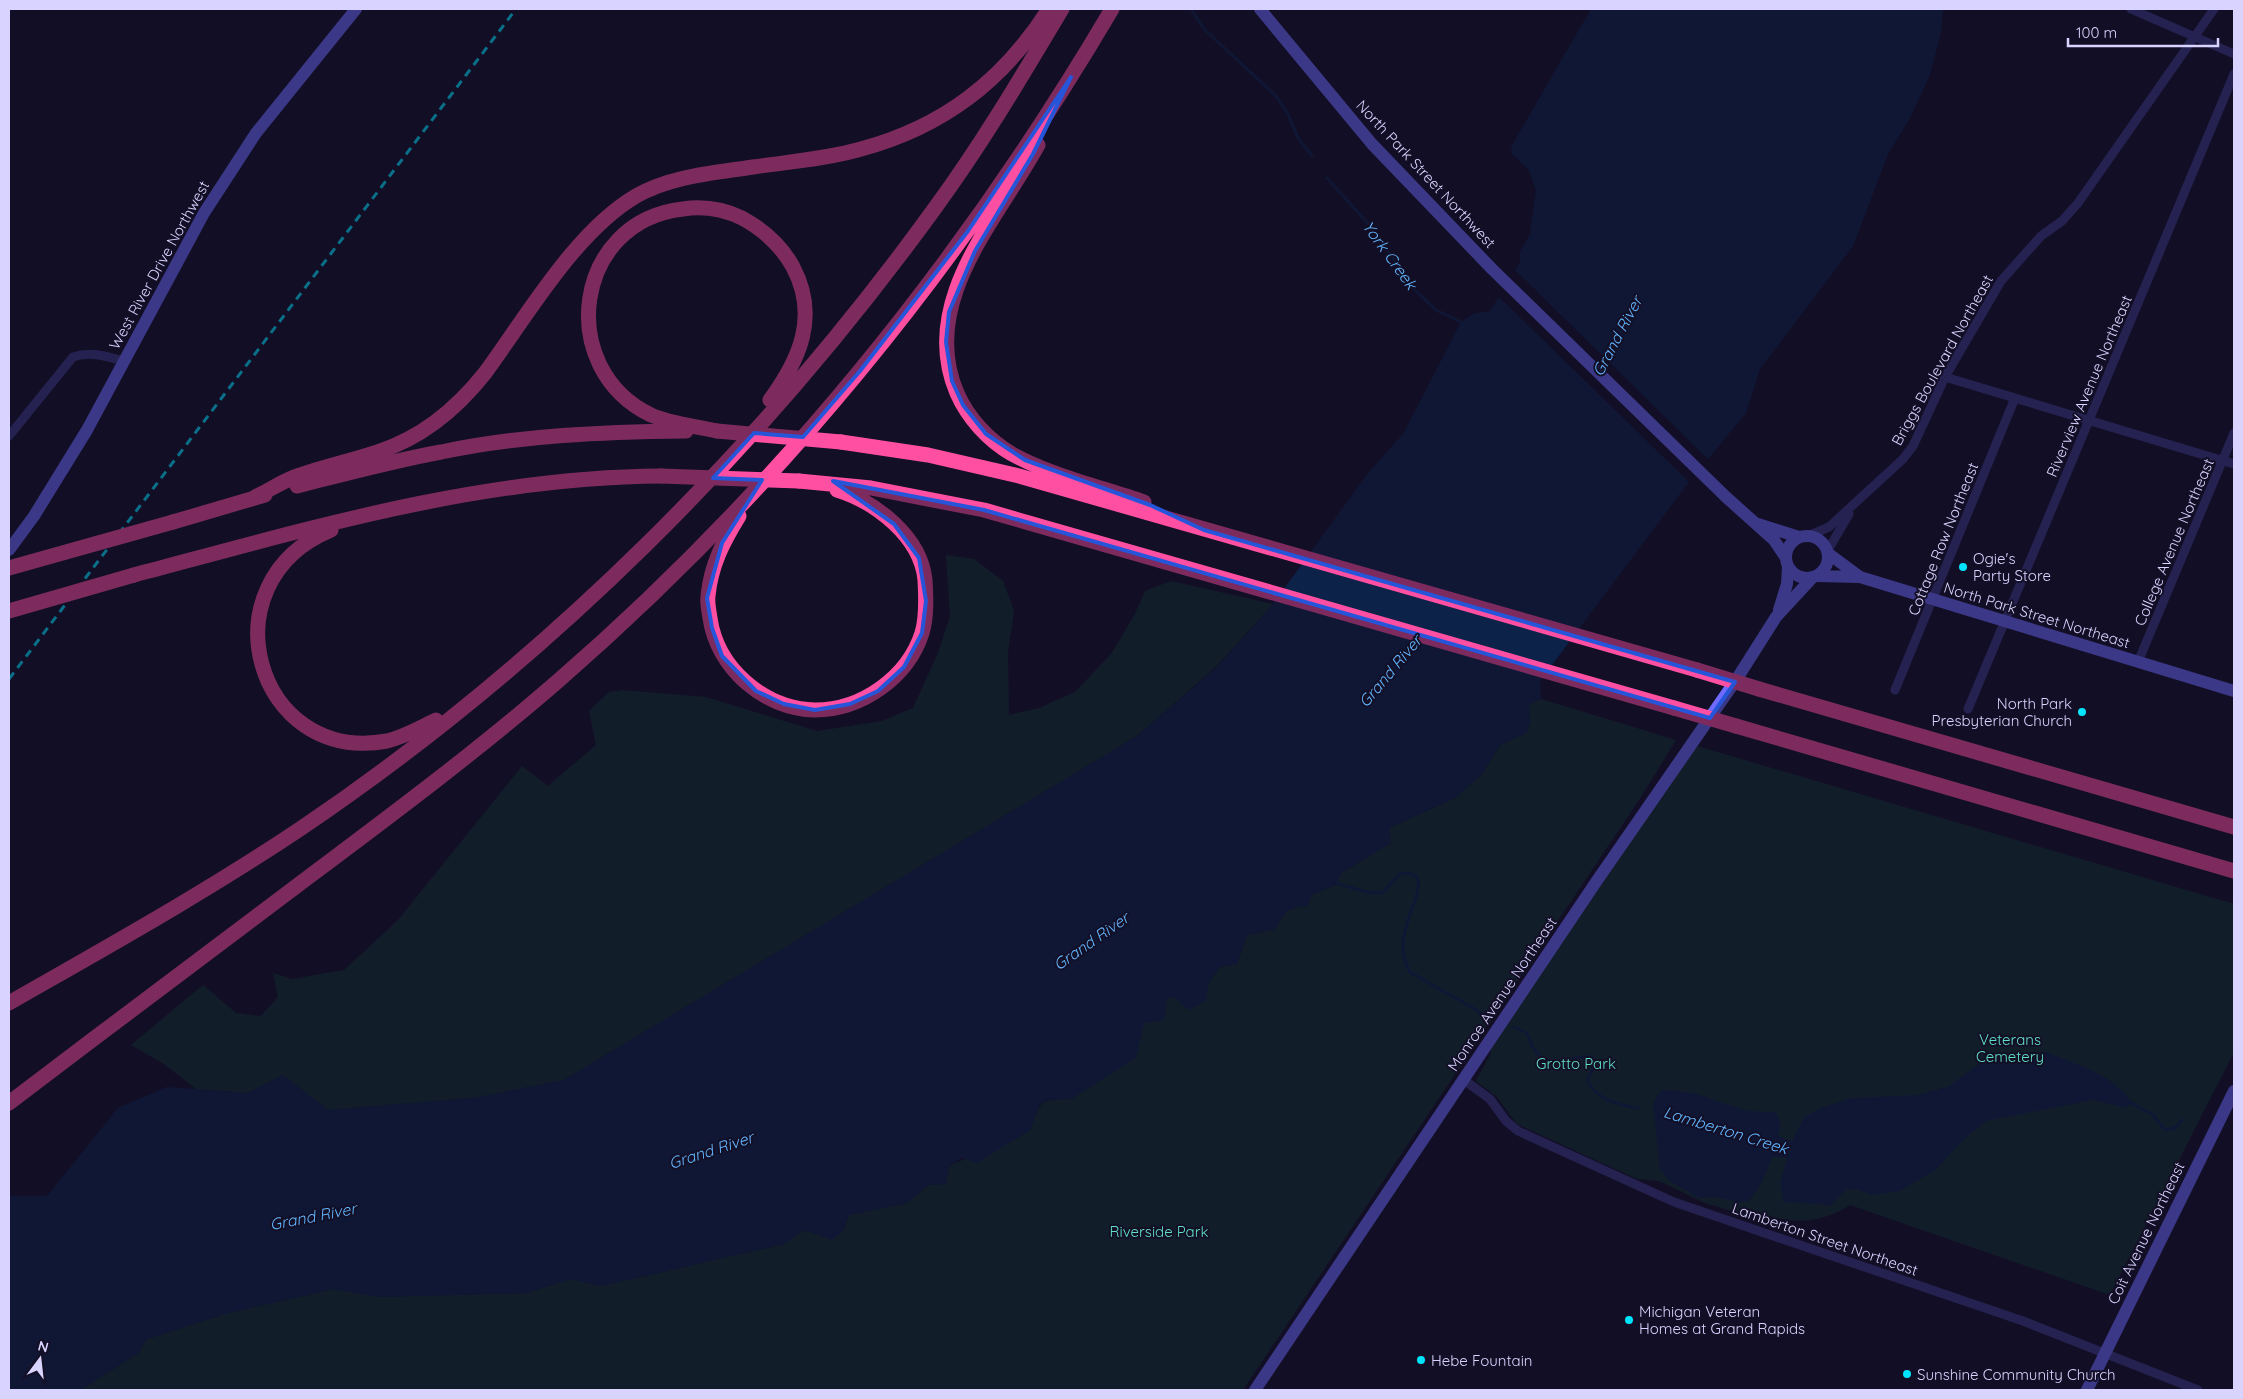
<svg xmlns="http://www.w3.org/2000/svg" width="2243" height="1399" viewBox="0 0 2243 1399" font-family="Quicksand,sans-serif">
  <style>
    .green { fill: #12302f }
    .water { fill: #0c2248 }
    .pier { fill: #130f26 }
    .lines { fill: none; stroke-linecap: round; stroke-linejoin: round }
    .stream { stroke: #0c2248; stroke-width: 3 }
    .street { stroke: #3d3a85; stroke-width: 9 }
    .secondary { stroke: #6f6bff; stroke-width: 12 }
    .highway { stroke: #ff4fa3; stroke-width: 15 }
    .rail { stroke: #00e5ff; stroke-width: 3; stroke-dasharray: 8 6; stroke-linecap: butt }
    .highway-bridge { stroke: #ff4fa3; stroke-width: 15 }
    .marked { fill: none; stroke: #2655da; stroke-width: 4; stroke-linejoin: round }
    .poi-dot { fill: #00e5ff; stroke: #130f26; stroke-width: 2 }
    .labels { text-anchor: middle; dominant-baseline: central; stroke-width: 4; stroke-linejoin: round; paint-order: stroke }
    .street-label { font-size: 15px; fill: #d9d4ff; stroke: #130f26 }
    .poi-label { font-size: 15px; fill: #d9d4ff; stroke: #130f26; text-anchor: start }
    .park-label { font-size: 15px; fill: #5fe0c0; stroke: #130f26 }
    .water-label { font-size: 16px; font-style: italic; fill: #62b6ff; stroke: #130f26 }
  </style>
  <rect width="100%" height="100%" fill="#130f26"/>
  <!-- green -->
  <path class="green" d="M946,555L974,559L1003,581L1014,611L1008,652L1009,715L1039,708L1075,692L1111,654L1135,614L1145,591L1171,581L1273,604L1217,666L1137,736L564,1080L473,1098L328,1110L283,1075L248,1093L196,1089L164,1064L131,1045L203,985L236,1013L261,1016L278,997L273,973L292,979L344,970L398,920L522,766L548,786L596,745L589,711L609,692L622,690L706,697L817,731L882,721L913,708L938,653L950,616Z
    M1541,699L1676,740L1639,800L1243,1390H81L138,1353L147,1339L224,1314L334,1289L379,1297L526,1293L571,1279L601,1286L784,1244L804,1230L843,1231L849,1215L907,1203L928,1185L946,1184L949,1166L1030,1130C1041,1100 1039,1100 1071,1099L1167,998L1209,982L1220,967L1237,964L1247,935L1275,929C1285,911 1287,907 1307,906L1311,895L1336,885L1341,873L1391,843L1389,828L1455,798L1482,774L1500,745L1526,733L1530,723L1529,704Z
    M1697,746L2234,904V1052L2110,1295L1850,1205C1824,1222 1796,1225 1766,1215L1764,1221L1705,1203L1659,1181L1637,1179L1517,1124L1497,1097L1476,1081L1491,1053L1490,1046Z"/>
  <!-- water -->
  <path class="water" d="M1591,9H1943L1941,32L1930,75L1909,120L1888,154L1853,246L1760,369L1746,413L1685,487L1540,681L1541,699L1529,704L1530,723L1526,733L1500,745L1482,774L1455,798L1389,828L1391,843L1341,873L1336,885L1311,895L1308,906C1287,907 1285,911 1275,929L1247,935L1237,964L1220,967L1209,982L1206,1001L1189,1010L1173,997L1167,998L1164,1020L1144,1023L1136,1058L1071,1099L1047,1100L1039,1106L1030,1130L977,1163L962,1158L949,1166L946,1184L928,1185L907,1203L849,1215L843,1231L832,1240L804,1230L784,1244L601,1286L571,1279L526,1293L379,1297L334,1289L224,1314L147,1339L138,1353L81,1390H9V1196H47L118,1108L167,1087L248,1093L283,1075L328,1110L473,1098L564,1080L1137,736L1217,667L1273,604L1368,473L1403,434L1461,322L1473,314L1490,311L1520,262V252L1530,234L1536,191L1529,170L1512,154L1511,147Z
    M2047,1052C2074,1064 2115,1075 2131,1102L2127,1108L2093,1100L1986,1121L1963,1140L1935,1170L1900,1191L1872,1195L1856,1189H1847L1831,1205L1783,1202L1780,1182L1787,1159L1783,1157H1772L1761,1184L1749,1201L1739,1202L1715,1197L1699,1198L1670,1181L1660,1169L1653,1104L1661,1090C1674,1091 1688,1091 1700,1095C1726,1104 1748,1114 1775,1112C1782,1120 1781,1126 1778,1136L1792,1141L1804,1117L1821,1108L1852,1098L1919,1095L1949,1086L1982,1062L2008,1057L2030,1061Z"/>
  <!-- pier -->
  <path class="pier" d="M1513,268L1710,461L1691,484L1497,295Z"/>
  <g class="lines">
    <!-- stream -->
    <path class="stream" d="M1191,9L1204,29L1275,95L1288,114L1298,138L1312,156
      M1327,178L1371,227L1414,289L1436,310L1461,322
      M1335,883L1367,892L1382,893L1400,874L1410,873L1417,877C1426,898 1388,934 1410,972L1485,1015
      M1514,1027L1527,1033L1532,1046L1541,1058C1562,1067 1574,1054 1592,1057L1594,1066L1588,1079C1593,1100 1621,1105 1638,1108
      M2128,1101L2153,1115L2165,1130L2175,1128L2182,1120"/>
    <!-- street -->
    <path class="street" d="M2131,9L2234,54
      M1945,377L2234,464
      M9,436L73,357C91,351 106,356 124,361
      M1808,536L1829,527L1903,459L1913,446L1945,377L2001,281L2041,236L2062,221L2078,203L2214,9
      M1828,550L1849,514
      M2138,662L2234,433
      M1895,690L2015,398
      M1968,709L2234,74
      M1464,1080L1490,1099L1506,1121L1518,1131L1674,1202L2023,1321L2198,1390"/>
    <!-- secondary -->
    <path class="secondary" d="M1260,9L1372,144L1492,269L1726,497L1774,540L1786,558
      M1758,524L1799,537
      M1786 557a21 21 0 1 1 42 0a21 21 0 1 1-42 0Z
      M9,550L34,516L87,430L204,213L256,133L356,9
      M1829,554L1860,577
      M1818,576L1860,577L2234,691
      M1779,610L1787,584L1788,567
      M1255,1390L1596,882L1738,677L1776,617L1813,577
      M2087,1390L2234,1091"/>
    <!-- highway -->
    <path class="highway" d="M1038,145C997,220 918,302 957,393C968,418 988,440 1012,454C1052,476 1101,487 1144,502
      M717,431C696,426 671,424 651,415C554,368 574,221 683,209C703,206 723,209 742,218C764,230 781,245 793,267C819,316 800,359 770,400
      M841,442L928,455L1019,476L1697,670
      M799,481L871,488L984,510L1674,708
      M297,486C344,474 392,461 441,452C521,435 604,432 686,431
      M255,497C270,490 284,480 300,475C326,466 354,460 380,451C423,437 458,407 485,373C527,316 575,232 636,196C671,176 714,173 753,167C788,162 826,159 861,149C943,127 1003,81 1049,9
      M739,516C723,542 711,565 708,596C707,603 709,611 710,618C717,668 764,709 815,710C862,710 908,677 922,633C927,617 926,597 925,580C921,537 876,502 837,490
      M173,522L265,495
      M331,530C204,582 255,765 387,741C404,737 419,728 436,720
      M134,575C308,529 480,477 661,476
      M1759,689L2234,827
      M1736,726L2234,871
      M9,1003C107,947 206,892 300,829C546,663 762,447 935,208C982,144 1022,76 1062,9
      M9,1103C105,1030 201,958 298,885C386,819 475,753 558,681C779,489 964,260 1112,9"/>
    <!-- rail -->
    <path class="rail" d="M9,679L516,9"/>
    <!-- highway-bridge -->
    <path class="highway-bridge" d="M717,431L841,442
      M661,476L799,481
      M9,568L173,522
      M9,611L134,575
      M1697,670L1759,689
      M1674,708L1736,726"/>
  </g>
  <!-- marked area -->
  <path d="M0 0H2243V1399H0ZM1071,77L1033,154L975,251L949,312L946,342L952,381L963,405L986,434L1025,460L1150,505L1204,530L1735,682L1710,718L984,510L833,481L894,524L919,558L926,601L922,633L904,667L878,691L850,704L815,710L784,704L756,691L722,656L712,628L707,598L722,543L762,480L713,478L754,433L803,437L860,371L968,231Z" fill="#130f26" fill-opacity=".55" fill-rule="evenodd"/>
  <path class="marked" d="M1071,77L1033,154L975,251L949,312L946,342L952,381L963,405L986,434L1025,460L1150,505L1204,530L1735,682L1710,718L984,510L833,481L894,524L919,558L926,601L922,633L904,667L878,691L850,704L815,710L784,704L756,691L722,656L712,628L707,598L722,543L762,480L713,478L754,433L803,437L860,371L968,231Z"/>
  <!-- markers -->
  <g class="poi-dot">
    <circle cx="1963" cy="567" r="5"/>
    <circle cx="2082" cy="712" r="5"/>
    <circle cx="1629" cy="1320" r="5"/>
    <circle cx="1421" cy="1360" r="5"/>
    <circle cx="1907" cy="1374" r="5"/>
  </g>
  <g class="labels">
    <!-- street labels -->
    <g class="street-label">
      <text transform="translate(1426 174) rotate(47)">North Park Street Northwest</text>
      <text transform="translate(159 265) rotate(-61)">West River Drive Northwest</text>
      <text transform="translate(1942 360) rotate(-61)">Briggs Boulevard Northeast</text>
      <text transform="translate(2089 386) rotate(-67)">Riverview Avenue Northeast</text>
      <text transform="translate(1943 539) rotate(-68)">Cottage Row Northeast</text>
      <text transform="translate(2174 542) rotate(-67)">College Avenue Northeast</text>
      <text transform="translate(2037 615) rotate(17)">North Park Street Northeast</text>
      <text transform="translate(1502 994) rotate(-56)">Monroe Avenue Northeast</text>
      <text transform="translate(2146 1233) rotate(-64)">Coit Avenue Northeast</text>
      <text transform="translate(1825 1239) rotate(19)">Lamberton Street Northeast</text>
    </g>
    <!-- poi labels -->
    <g class="poi-label">
      <text x="1973" y="558">Ogie's<tspan x="1973" dy="17">Party Store</tspan></text>
      <text x="2072" y="703" text-anchor="end">North Park<tspan x="2072" dy="17">Presbyterian Church</tspan></text>
      <text x="1639" y="1311">Michigan Veteran<tspan x="1639" dy="17">Homes at Grand Rapids</tspan></text>
      <text x="1431" y="1360">Hebe Fountain</text>
      <text x="1917" y="1374">Sunshine Community Church</text>
    </g>
    <!-- park labels -->
    <g class="park-label">
      <text x="2010" y="1039">Veterans<tspan x="2010" dy="17">Cemetery</tspan></text>
      <text x="1576" y="1063">Grotto Park</text>
      <text x="1159" y="1231">Riverside Park</text>
    </g>
    <!-- water labels -->
    <g class="water-label">
      <text transform="translate(1390 255) rotate(54)">York Creek</text>
      <text transform="translate(1617 336) rotate(-62)">Grand River</text>
      <text transform="translate(1390 671) rotate(-50)">Grand River</text>
      <text transform="translate(1091 941) rotate(-35)">Grand River</text>
      <text transform="translate(1726 1130) rotate(17)">Lamberton Creek</text>
      <text transform="translate(711 1150) rotate(-18)">Grand River</text>
      <text transform="translate(313 1216) rotate(-11)">Grand River</text>
    </g>
  </g>
  <!-- border -->
  <rect width="2243" height="1399" fill="none" stroke="#d9d4ff" stroke-width="20"/>
  <!-- north arrow -->
  <g transform="translate(40 1359) rotate(15)" stroke="#130f26" stroke-width="4" paint-order="stroke">
  <path d="M0-4L9 19L0 12L-9 19Z" fill="#d9d4ff"/>
  <text y="-8" font-size="14" font-weight="bold" text-anchor="middle" fill="#d9d4ff">N</text>
  </g>
  <!-- scale -->
  <path d="M2068 38v8h150v-8" fill="none" stroke="#d9d4ff" stroke-width="2.5"/>
  <text x="2076" y="38" font-size="15" fill="#d9d4ff" stroke="#130f26" stroke-width="4" paint-order="stroke">100 m</text>
</svg>
